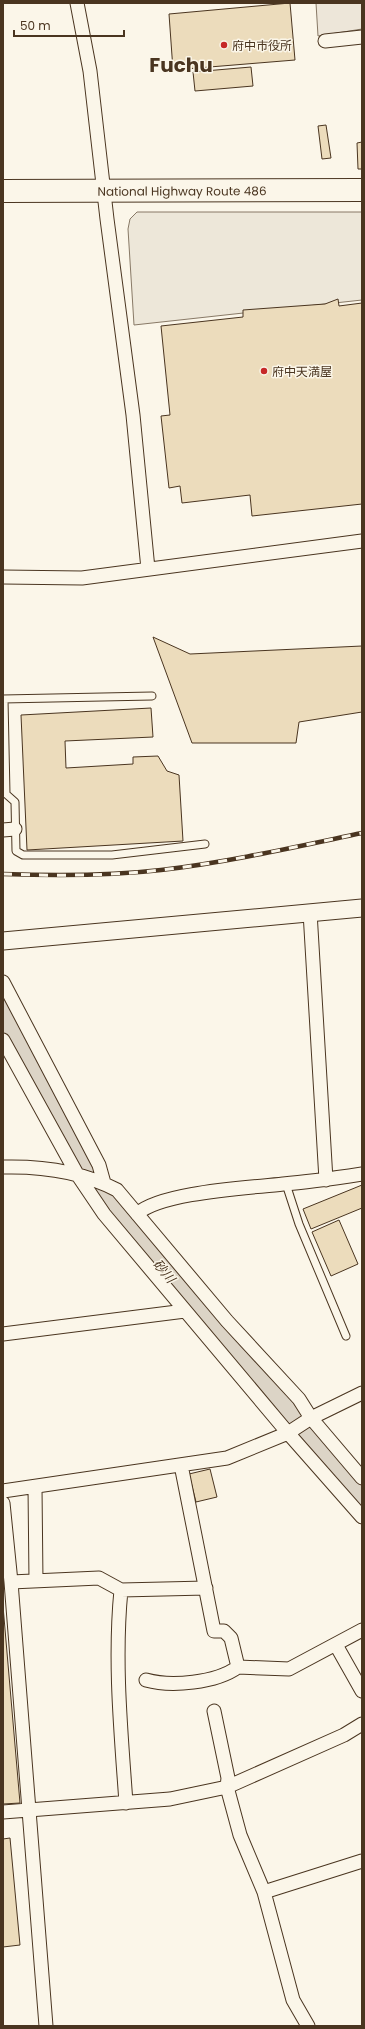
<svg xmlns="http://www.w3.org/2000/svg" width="365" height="2029" viewBox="0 0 365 2029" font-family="Poppins,'Noto Sans JP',sans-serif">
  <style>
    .green { fill: #ede6d9; stroke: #887966 }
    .parking { fill: #ede7d9; stroke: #887966 }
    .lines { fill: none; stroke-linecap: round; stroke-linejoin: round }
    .river { stroke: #dcd4c6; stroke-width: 26 }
    .building { fill: #ecdcbc; stroke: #4a3520 }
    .service-casing { stroke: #4a3520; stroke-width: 9 }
    .minor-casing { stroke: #4a3520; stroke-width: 15 }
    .tertiary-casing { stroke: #4a3520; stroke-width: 19 }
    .trunk-casing { stroke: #4a3520; stroke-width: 24 }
    .service { stroke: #fbf6e9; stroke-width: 7 }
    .minor { stroke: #fbf6e9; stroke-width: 13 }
    .tertiary { stroke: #fbf6e9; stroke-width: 17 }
    .trunk { stroke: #fbf6e9; stroke-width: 22 }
    .rail-casing { stroke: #4a3520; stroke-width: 4.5 }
    .rail { stroke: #fbf6e9; stroke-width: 3; stroke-dasharray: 9; stroke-linecap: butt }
    .poi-dot { fill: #c62828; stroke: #fbf6e9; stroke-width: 1.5 }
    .labels { text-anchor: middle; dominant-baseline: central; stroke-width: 3; stroke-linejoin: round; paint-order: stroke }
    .poi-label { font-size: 12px; fill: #4a3520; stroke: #fbf6e9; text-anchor: start }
    .street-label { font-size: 12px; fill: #4a3520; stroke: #fbf6e9 }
    .water-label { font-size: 13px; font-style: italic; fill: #4a3520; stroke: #fbf6e9 }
    .town-label { font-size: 20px; font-weight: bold; fill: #4a3520; stroke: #fbf6e9 }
  </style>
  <rect width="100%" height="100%" fill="#fbf6e9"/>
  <!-- green -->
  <path class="green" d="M316,3H362V29L318,36Z"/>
  <!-- parking -->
  <path class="parking" d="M137,212H362V300L134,325L128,229L130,219Z"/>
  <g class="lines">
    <!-- river -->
    <path class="river" d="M3,1012L81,1160L114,1213L362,1503"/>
  </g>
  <!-- building -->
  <path class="building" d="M290,3L295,60L173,70L169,14Z
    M251,67L253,86L195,91L193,72Z
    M326,125L331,158L322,159L318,126Z
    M362,142V169H358L357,143Z
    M338,299L339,306L362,303V504L252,516L250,495L182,503L180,486L169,488L161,416L170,415L161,326L243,317V310L325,304Z
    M153,637L190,654L362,646V712L299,722L296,743H192Z
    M151,708L153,737L65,741L66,768L133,764V757L158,756L167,771L179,775L183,841L27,850L21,715Z
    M362,1185V1208L311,1229L303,1209Z
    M339,1220L358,1264L331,1276L312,1232Z
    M210,1469L217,1497L196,1502L189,1474Z
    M3,1606L20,1803L3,1804Z
    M10,1838L20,1945L3,1947V1839Z"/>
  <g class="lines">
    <defs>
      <path id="service" d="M3,699L152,696
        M4,699L6,794L15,802L16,851L23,855H112L205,844
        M286,1184L299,1224L346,1336"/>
      <path id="minor" d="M77,3L90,71L107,219L133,415L148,569
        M325,41L362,37
        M3,577L82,578L362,541
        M3,830L15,829
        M310,912L326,1180
        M3,982L99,1165L104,1183
        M3,1040L77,1174L104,1214L288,1433L362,1517
        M3,1167C42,1166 83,1172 117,1190L227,1321L299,1399L311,1418L362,1478
        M137,1214C161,1192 249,1188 283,1184C310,1182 336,1178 362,1174
        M3,1334L185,1311
        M181,1465L214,1631H224L231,1638L238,1667L289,1669L362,1630
        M35,1487L36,1581
        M3,1491L227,1458L288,1433L311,1418L362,1393
        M3,1503L11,1582L46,2026
        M11,1582L99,1578L121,1590L206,1588
        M121,1590C114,1661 121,1732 126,1803
        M336,1645L362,1691
        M146,1680C171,1687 216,1683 238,1667
        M214,1711L228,1778L227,1787L240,1835L264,1892L293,2000L308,2026
        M3,1812L170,1799L227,1787L344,1735L362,1724
        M264,1892L362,1861"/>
      <path id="tertiary" d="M3,941L362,908"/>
      <g id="trunk">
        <path id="s1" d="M3,191L362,190"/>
      </g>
    </defs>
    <!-- service casing -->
    <use href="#service" class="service-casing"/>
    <!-- minor casing -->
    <use href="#minor" class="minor-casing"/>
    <!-- tertiary casing -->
    <use href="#tertiary" class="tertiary-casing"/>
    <!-- trunk casing -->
    <use href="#trunk" class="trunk-casing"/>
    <!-- service -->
    <use href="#service" class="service"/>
    <!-- minor -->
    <use href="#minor" class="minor"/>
    <!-- tertiary -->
    <use href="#tertiary" class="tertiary"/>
    <!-- trunk -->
    <use href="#trunk" class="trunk"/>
    <defs>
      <path id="rail" d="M3,874C56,876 109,876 161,870C229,862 295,847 362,833"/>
    </defs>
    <!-- rail casing -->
    <use href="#rail" class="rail-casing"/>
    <!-- rail -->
    <use href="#rail" class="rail"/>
  </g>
  <!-- markers -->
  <g class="poi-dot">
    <circle cx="224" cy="45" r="4"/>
    <circle cx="264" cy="371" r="4"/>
  </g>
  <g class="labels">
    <!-- poi labels -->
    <g class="poi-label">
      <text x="232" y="45">府中市役所</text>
      <text x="272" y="371">府中天満屋</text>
    </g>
    <!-- street labels -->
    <g class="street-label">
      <text stroke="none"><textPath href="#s1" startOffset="179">National Highway Route 486</textPath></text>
    </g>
    <!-- water labels -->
    <g class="water-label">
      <text transform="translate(164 1271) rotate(50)">砂川</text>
    </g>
    <!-- town labels -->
    <g class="town-label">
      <text x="181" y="65">Fuchu</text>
    </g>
  </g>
  <!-- border -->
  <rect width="365" height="2029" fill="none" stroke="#4a3520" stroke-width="8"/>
  <!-- scale -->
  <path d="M14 30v6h110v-6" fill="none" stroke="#4a3520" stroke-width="2"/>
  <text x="20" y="30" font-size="12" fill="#4a3520" stroke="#fbf6e9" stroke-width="3" paint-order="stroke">50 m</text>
</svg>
